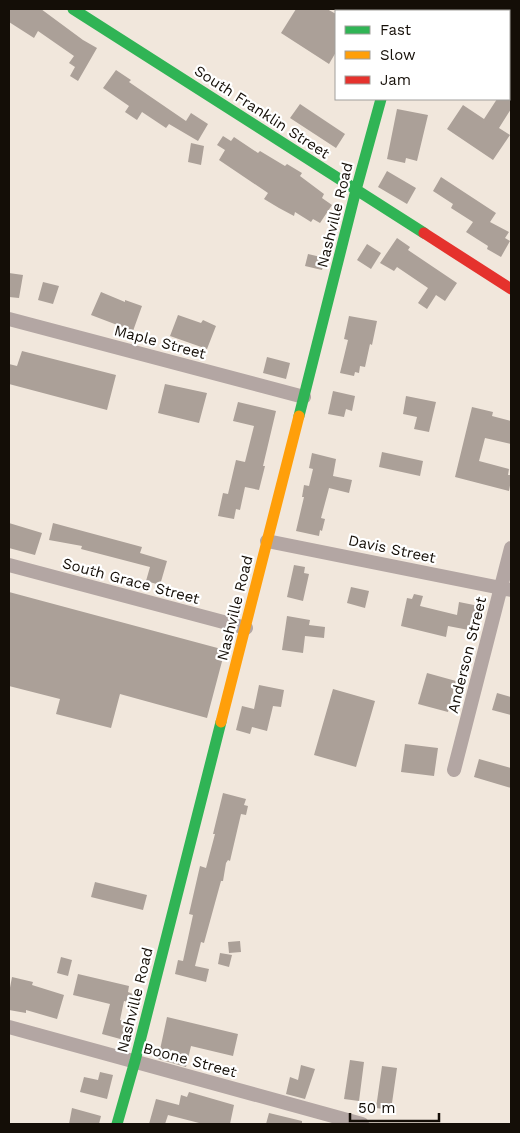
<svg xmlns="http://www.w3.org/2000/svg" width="520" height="1133" viewBox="0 0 520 1133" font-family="'Work Sans',sans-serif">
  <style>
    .building { fill: #aba098 }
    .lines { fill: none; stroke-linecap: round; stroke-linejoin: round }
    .street { stroke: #b3a6a3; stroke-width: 14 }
    .fast { stroke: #30b455; stroke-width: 11 }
    .slow { stroke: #ff9f0a; stroke-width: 11 }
    .jam { stroke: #e5322d; stroke-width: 11 }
    .labels { text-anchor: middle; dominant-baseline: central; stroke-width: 4.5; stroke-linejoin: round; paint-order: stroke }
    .street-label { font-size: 15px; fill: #140e07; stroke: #fff }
  </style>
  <rect width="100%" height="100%" fill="#f1e7dc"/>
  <!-- building -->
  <path class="building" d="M9,9H41L83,40L97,48L78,81L70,76L75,67L69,63L74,56L38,31L34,38L9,22Z
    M296,9H327L336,14V52L329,64L281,33Z
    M116,70L131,80L129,82L186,121L191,113L208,124L198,141L169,124L166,128L142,112L137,120L125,112L129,106L103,88Z
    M497,99H511V109L499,128L510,135L493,160L447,129L463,105L484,119Z
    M300,104L345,134L336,148L290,118Z
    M397,109L428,115L417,161L406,158L405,163L387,159Z
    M223,136L231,141L234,137L258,153L260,151L285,166L287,164L302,173L300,176L324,194L322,198L332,205L320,223L313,219L311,222L295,212L294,216L279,208L264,199L268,193L219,160L225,150L217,145Z
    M191,143L204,146L201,165L188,162Z
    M387,171L416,188L407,204L378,187Z
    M441,177L496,213L490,222L509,232L505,238L510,241L501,257L487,249L488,246L466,232L473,222L451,208L453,204L433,191Z
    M397,238L410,247L408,250L457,283L445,301L436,295L427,309L418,303L428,288L397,267L394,271L380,263Z
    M367,244L381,253L371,269L357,260Z
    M308,254L325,258L322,270L305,266Z
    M9,273L23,275L19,298L9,297Z
    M43,282L59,286L53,304L38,300Z
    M101,292L125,302V300L142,306L133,331L91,315Z
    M178,315L201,323L203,320L216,326L207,349L170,336Z
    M349,316L377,321L372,345L370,344L365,367L360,366L359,373L355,372L354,376L340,373L348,340L344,339Z
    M22,351L116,375L107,410L9,384V364L17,366Z
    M267,357L290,363L286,379L263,373Z
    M165,384L207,393L199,423L158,413Z
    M333,391L355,396L352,411L346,409L344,417L328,414Z
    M406,396L436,402L429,432L414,429L417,417L403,414Z
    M238,402L276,411L263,466H265L259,490L245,487L240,510L236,509L234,519L218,516L223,493L228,494L236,460L245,462L254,426L233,421Z
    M472,407L493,412L492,416L511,421V444L485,438L479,461L509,469L508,475H511V480L509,491L455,477Z
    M382,452L423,461L420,476L379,467Z
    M312,453L336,459L333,476L352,480L349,493L329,488L321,518L325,519L322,531L320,530L319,536L296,531L304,497H302L304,485L309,486L313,469L309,468Z
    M9,523L42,533L35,555L9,548Z
    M53,523L142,547L140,553L167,561L160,585L146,581L150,567L81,549L82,546L49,540Z
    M294,565L305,567L304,573L309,574L303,601L287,597Z
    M351,587L369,591L365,608L347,603Z
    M9,592L225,650L207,718L120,694L111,728L56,714L60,699L9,686Z
    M414,594L423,596L420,606L457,615L459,602L479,606L474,631L448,626L446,637L401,626L407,598L412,599Z
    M287,616L310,620L309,625L325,627L324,638L305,636L303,653L282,650Z
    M427,673L456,681L448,712L418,704Z
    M259,685L284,690L281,707L273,706L267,731L252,727L250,734L236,730L242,706L254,709Z
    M333,689L375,701L356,767L314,755Z
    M497,693L511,697V715L492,710Z
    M405,744L438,748L434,776L401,772Z
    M479,759L511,768V788L474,777Z
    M223,793L246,799L244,805L248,806L246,815L241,814L230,861L228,860L226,863L223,881H221L204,943L201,942L195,966L209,969L206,982L175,974L178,960L183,961L193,915L189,914L200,866L206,868L215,834H213Z
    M95,882L147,895L143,910L91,897Z
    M240,941L241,952L229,953L228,942Z
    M220,953L232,955L229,967L218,964Z
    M61,957L72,960L68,976L57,973Z
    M78,974L129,986L128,992L133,994L131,1003L124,1001L120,1020L128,1022L124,1040L102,1034L110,1004L73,995Z
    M12,977L33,982L32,985L64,995L57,1019L26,1010V1013L9,1010V993Z
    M167,1017L238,1034L233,1056L191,1046L186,1067L158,1059Z
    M350,1060L364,1062L359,1101L344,1099Z
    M301,1065L315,1069L305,1099L286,1094L290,1077L298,1080Z
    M382,1066L397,1068L391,1110L376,1108Z
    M100,1072L113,1075L107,1099L80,1092L84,1077L98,1080Z
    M189,1092L234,1105L230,1124H203L168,1115L165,1124H149L156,1099L179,1105L181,1095L187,1097Z
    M72,1108L101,1116L99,1124H69Z
    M269,1113L302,1121V1124H266Z"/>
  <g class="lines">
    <!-- street -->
    <path class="street" d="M9,319L304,397
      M267,541L511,590
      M9,565L246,628
      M454,770L511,548
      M9,1027L362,1124"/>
    <!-- fast -->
    <path class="fast" d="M73,9L424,233
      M439,9L443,11
      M299,416L356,190L381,99
      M117,1124L135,1061L221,722"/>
    <!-- slow -->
    <path class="slow" d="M405,9V11
      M221,722L299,416"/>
    <!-- jam -->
    <path class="jam" d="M509,52L511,54
      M424,233L511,289"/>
  </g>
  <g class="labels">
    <!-- street labels -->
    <g class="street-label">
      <text transform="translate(262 112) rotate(33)">South Franklin Street</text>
      <text transform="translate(335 215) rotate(-76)">Nashville Road</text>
      <text transform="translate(160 342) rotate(15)">Maple Street</text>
      <text transform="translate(392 549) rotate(12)">Davis Street</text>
      <text transform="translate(131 581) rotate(15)">South Grace Street</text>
      <text transform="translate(235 608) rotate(-76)">Nashville Road</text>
      <text transform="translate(467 655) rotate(-76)">Anderson Street</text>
      <text transform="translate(135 1000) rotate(-76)">Nashville Road</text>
      <text transform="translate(190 1060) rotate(15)">Boone Street</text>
    </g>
  </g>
  <!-- border -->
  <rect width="520" height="1133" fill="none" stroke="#140e07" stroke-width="20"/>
  <!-- legend -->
  <rect x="335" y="10" width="175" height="90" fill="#ffffff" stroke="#a19f9c"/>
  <rect x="345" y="26" width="25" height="8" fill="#30b455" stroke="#a19f9c"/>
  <text x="380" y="35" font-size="15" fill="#140e07">Fast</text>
  <rect x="345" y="51" width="25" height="8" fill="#ff9f0a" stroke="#a19f9c"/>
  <text x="380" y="60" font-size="15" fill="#140e07">Slow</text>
  <rect x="345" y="76" width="25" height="8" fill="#e5322d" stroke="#a19f9c"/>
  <text x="380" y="85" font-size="15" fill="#140e07">Jam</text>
  <!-- scale -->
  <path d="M350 1113v8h89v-8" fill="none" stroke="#140e07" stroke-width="2.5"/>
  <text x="358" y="1113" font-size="15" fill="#140e07" stroke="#ffffff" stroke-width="4" paint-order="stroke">50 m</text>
</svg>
